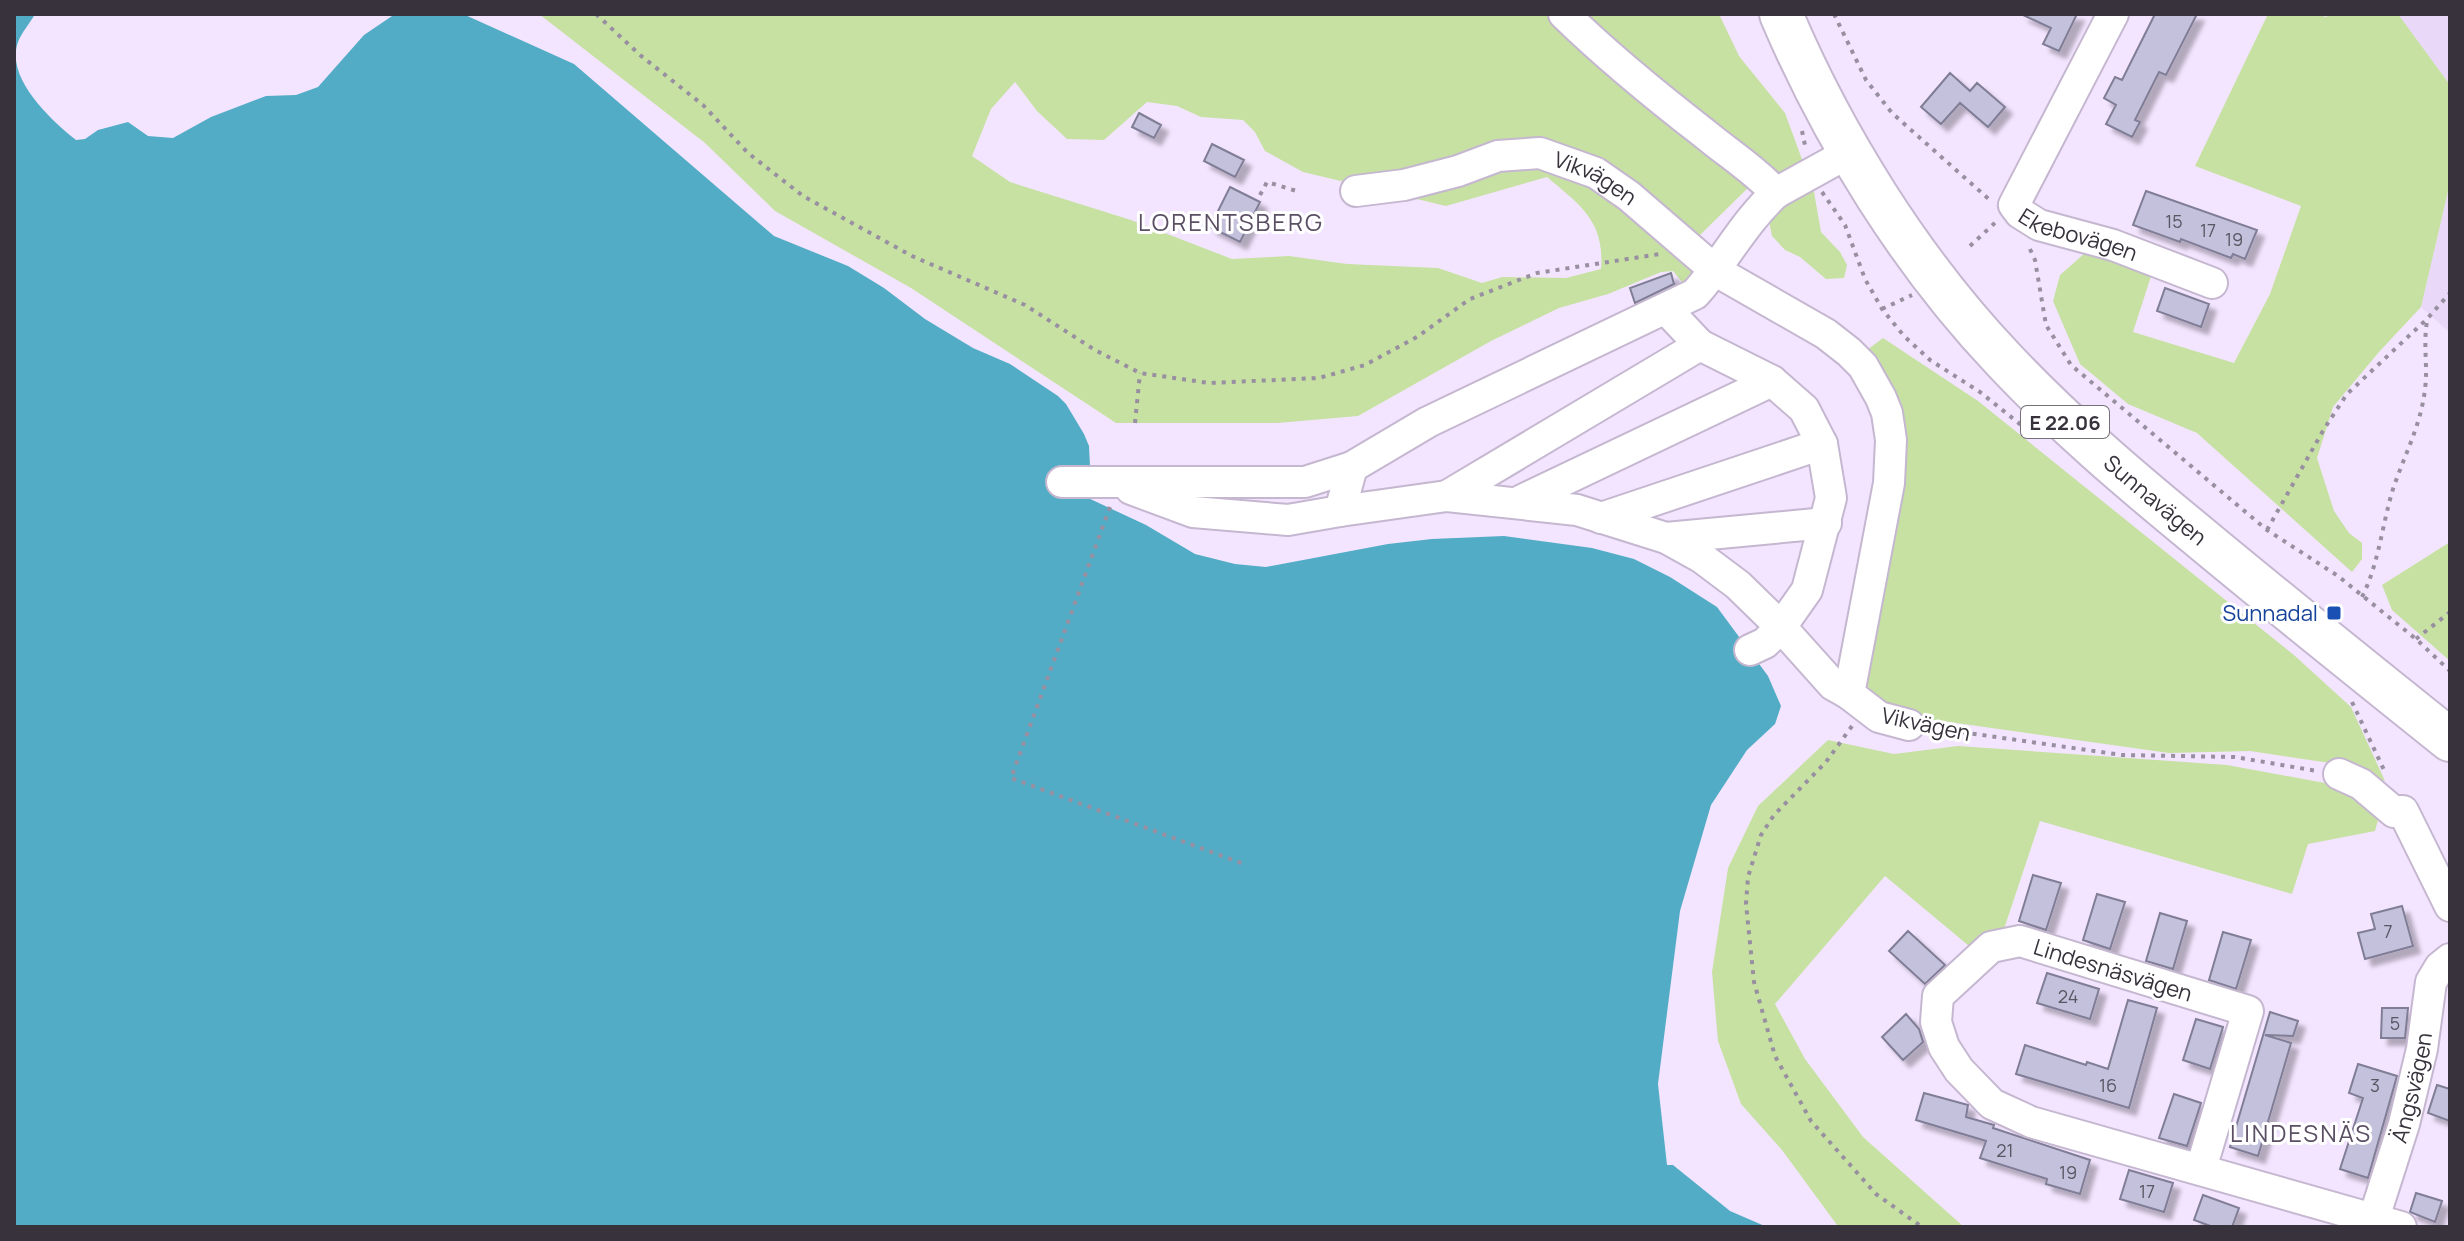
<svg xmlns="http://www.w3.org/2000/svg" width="2464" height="1241" viewBox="0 0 2464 1241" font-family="Manrope,sans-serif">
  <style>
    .built { fill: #ead8f8 }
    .green { fill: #c6e1a1; fill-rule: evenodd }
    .water { fill: #53acc6 }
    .building { fill: #c3c1dc; stroke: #807d96; stroke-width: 2; filter: url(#shadow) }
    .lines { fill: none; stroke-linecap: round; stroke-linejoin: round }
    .minor-casing { stroke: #c5b7d0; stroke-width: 34 }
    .highway-casing { stroke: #c5b7d0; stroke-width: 46 }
    .path { stroke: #988fa1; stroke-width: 4; stroke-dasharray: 4 6; stroke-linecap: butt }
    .minor { stroke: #fff; stroke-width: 30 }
    .highway { stroke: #fff; stroke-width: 42 }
    .transit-dot { fill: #1a4fb4; stroke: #fff; stroke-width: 3 }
    .labels { text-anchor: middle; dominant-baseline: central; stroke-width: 6; stroke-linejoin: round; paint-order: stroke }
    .number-label { font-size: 18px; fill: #5a5664 }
    .shield { fill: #fff; stroke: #737076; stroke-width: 2 }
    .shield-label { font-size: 20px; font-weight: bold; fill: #37323c }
    .street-label { font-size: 22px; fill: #37323c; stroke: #fff }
    .transit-label { font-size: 22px; fill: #164399; stroke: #fff; text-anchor: end }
    .neighbourhood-label { font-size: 24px; letter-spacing: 2px; fill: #5b4f64; stroke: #fff }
  </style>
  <defs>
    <filter id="shadow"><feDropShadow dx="7" dy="7" stdDeviation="2" flood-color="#0004"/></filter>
  </defs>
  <rect width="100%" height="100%" fill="#f3e5ff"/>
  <!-- built -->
  <path class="built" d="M2398,14H2450V85Z
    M2450,183V333L2421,307Z"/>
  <!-- green -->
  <path class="green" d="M539,14H1719L1739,56L1785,113L1814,192L1821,232L1840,252L1847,265L1844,278L1826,279L1800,257L1785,250L1772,236L1768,216L1753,183L1700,235L1691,269L1692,279L1683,283L1673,271L1661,272L1608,294L1559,308L1491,341L1358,416L1277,423H1116L911,288L775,211L705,143ZM1015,82L1037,111L1067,139L1104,140L1147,102L1177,106L1201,117L1243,120L1255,132L1265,151L1303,172L1446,206L1547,177C1580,205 1605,221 1601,269L1566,278L1502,277L1482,283L1438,268L1347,264L1289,256L1232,259L1131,220L1010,182L972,156L991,109Z
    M2268,14H2320L2325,17L2335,14H2398L2450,85V183L2421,307L2379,352L2333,407L2317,458L2334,511L2349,533L2362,543V559L2352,572L2197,433L2128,404L2080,364L2053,301L2060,275L2092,247L2153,270L2133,332L2234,363L2270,294L2301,206L2195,166Z
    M1883,338L1978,401L2295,656L2351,707L2385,781L2330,763L2250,751L2169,753L1893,714L1858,676L1897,485L1863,353Z
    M2450,542V661L2392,610L2382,585Z
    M1828,740L1894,754L1958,746L2227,765L2341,786L2381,809L2375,831L2308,844L2292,894L2040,821L2004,929L1969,946L1885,876L1775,1004L1805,1059L1863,1137L1964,1227H1850L1837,1225L1782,1150L1741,1104L1718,1041L1712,972L1728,868L1758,806Z"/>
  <!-- water -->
  <path class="water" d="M14,14H35C30,23 22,32 18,42C5,78 51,120 76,140L85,139L98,130L128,122L148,136L173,138L211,117L266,96L296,95L318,87L364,35L395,14H463L574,64L774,236L848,266L884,288L925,319L973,348L1010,364L1058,396L1066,404L1084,434L1089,446L1090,466L1056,471L1086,497L1146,525L1195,554L1235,564L1266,567L1388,544L1432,539L1504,536L1592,548L1634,559L1670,577L1717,607L1768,676L1781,706L1775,724L1747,750L1711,805L1680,911L1658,1084L1667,1165H1673L1730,1211L1767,1227H14L16,1169H14Z"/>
  <!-- building -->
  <path class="building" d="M2021,14H2077L2059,51L2043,44L2051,28Z
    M2155,14H2197L2166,75L2159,72L2135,120L2140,122L2132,137L2106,124L2116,105L2104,98L2115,77L2122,80Z
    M1950,73L1970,91L1977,83L2005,107L1988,127L1960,103L1941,124L1921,107Z
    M1139,113L1161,125L1154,138L1132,127Z
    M1212,144L1244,160L1235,177L1204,161Z
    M1230,187L1260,202L1240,242L1210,227Z
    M2146,191L2257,230L2245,259L2233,254L2231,258L2181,239L2180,242L2133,225Z
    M1671,273L1674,284L1635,303L1630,288Z
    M2165,288L2209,304L2201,327L2157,311Z
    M2033,875L2061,883L2046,930L2019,921Z
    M2097,894L2125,902L2110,949L2083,940Z
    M2402,906L2413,946L2365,959L2358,933L2375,929L2371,914Z
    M2160,913L2187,921L2173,969L2146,961Z
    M1908,931L1945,965L1925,984L1889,951Z
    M2223,932L2251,940L2236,989L2209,980Z
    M2047,973L2099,989L2090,1019L2037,1003Z
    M2128,1000L2157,1008L2129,1108L2016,1074L2025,1045L2086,1065L2087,1062L2108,1069Z
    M2382,1008H2408L2405,1038H2381Z
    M2270,1012L2298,1021L2293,1036L2265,1035L2291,1043L2258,1156L2230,1147Z
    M1906,1014L1919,1029L1923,1042L1903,1060L1882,1037Z
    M2196,1019L2223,1027L2210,1069L2183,1060Z
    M2358,1064L2397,1076L2368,1178L2340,1169L2363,1098L2349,1093Z
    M2437,1085L2450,1089V1121L2428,1113Z
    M1924,1093L1968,1105L1966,1117L1994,1125L1993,1128L2090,1160L2080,1194L2046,1184L2047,1179L1980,1158L1986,1141L1916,1120Z
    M2174,1094L2201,1103L2187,1146L2159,1138Z
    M2129,1170L2173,1183L2164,1212L2120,1199Z
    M2416,1193L2442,1201L2435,1222L2410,1212Z
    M2203,1195L2239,1208L2232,1227H2213L2194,1220Z"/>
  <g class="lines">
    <defs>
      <g id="minor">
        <path d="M1564,14C1608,57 1656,96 1705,134C1729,154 1754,169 1776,193C1743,223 1724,262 1695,294L1428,422L1352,467L1340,511L1447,496L1577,510L1666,538L1702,558L1738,585L1781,627L1833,685L1849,694"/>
        <path id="s1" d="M2113,14L2014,205L2020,213L2039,225L2113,245L2212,283"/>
        <path id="s2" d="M1356,191L1404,185L1458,171L1498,156L1540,153L1596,173L1629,196L1716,271L1826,334L1849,352L1863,366L1881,398L1887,413L1891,440L1889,483L1849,694L1879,717L1909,725"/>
        <path d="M1776,193L1850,152"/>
        <path d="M1667,310L1700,345L1772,381L1804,409L1822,444L1831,498L1807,590L1781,627L1765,643L1750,650"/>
        <path d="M1062,482H1305L1352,467"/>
        <path d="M1131,489L1193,512L1288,520L1340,511"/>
        <path d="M1447,496L1700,345"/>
        <path d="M1518,502L1772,381"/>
        <path d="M1601,518L1822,444"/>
        <path d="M1666,538L1826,523"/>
        <path d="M2339,774L2361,784L2394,812L2403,811L2450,906"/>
        <path d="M2201,1169L2248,1011L2020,941L1991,947L1938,996L1936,1022L1944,1047L1959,1070L1992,1104L2031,1122L2401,1227"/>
        <path id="s3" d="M2374,1218L2404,1124L2422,1049L2431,982L2440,967L2450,959"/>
      </g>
      <g id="highway">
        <path id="s4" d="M1781,14C1833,137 1911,262 2003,359C2063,423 2129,479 2196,534C2280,604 2365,672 2450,740"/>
      </g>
    </defs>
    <!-- minor casing -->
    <use href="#minor" class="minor-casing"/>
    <!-- highway casing -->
    <use href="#highway" class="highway-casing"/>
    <!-- path -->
    <path class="path" d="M596,14L640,55L703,105L748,153L803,196L912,256L1025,305L1095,350L1140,373L1209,383L1319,378L1365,365L1417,337L1470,299L1537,273L1660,254
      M1834,14L1866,80L1892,113L1992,202
      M1802,131L1806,150
      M1822,192L1845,225L1865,279L1882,309L1904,336L1930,360L1980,392L2031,433
      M1260,195L1267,182L1300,192
      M1970,246L1998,220
      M2030,249L2035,260L2046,325L2071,365L2267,530L2338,576L2416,639L2450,671
      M1882,309L1912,295
      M1135,423L1140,373
      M1110,507L1011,778L1244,864
      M2267,530L2324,429L2347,394L2427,319L2450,293
      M2362,597C2379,563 2382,525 2393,489C2404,456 2421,425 2425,389C2428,367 2423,345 2427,321
      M2416,639L2450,612
      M2352,702L2384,770
      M1852,726L1826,762L1774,815L1761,835L1748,877L1746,904L1754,982L1775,1056L1811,1121L1876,1194L1922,1227
      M1933,728L2122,755L2235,757L2317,771"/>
    <!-- minor -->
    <use href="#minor" class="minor"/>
    <!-- highway -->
    <use href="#highway" class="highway"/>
  </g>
  <!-- markers -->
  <rect class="transit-dot" x="2326" y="605" width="16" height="16" rx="4"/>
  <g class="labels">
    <!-- number labels -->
    <g class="number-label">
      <text x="2174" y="221">15</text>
      <text x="2208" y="230">17</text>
      <text x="2234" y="239">19</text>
      <text x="2388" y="931">7</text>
      <text x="2068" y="996">24</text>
      <text x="2395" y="1023">5</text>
      <text x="2108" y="1085">16</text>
      <text x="2375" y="1085">3</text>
      <text x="2005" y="1150">21</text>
      <text x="2068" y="1172">19</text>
      <text x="2147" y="1191">17</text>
    </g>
    <!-- shield labels -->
    <rect class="shield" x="2021" y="406" width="88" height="32" rx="6"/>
    <g class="shield-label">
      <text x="2065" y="422">E 22.06</text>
    </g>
    <!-- street labels -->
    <g class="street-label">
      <text stroke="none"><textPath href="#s2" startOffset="250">Vikvägen</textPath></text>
      <text stroke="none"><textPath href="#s1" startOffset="288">Ekebovägen</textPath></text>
      <text stroke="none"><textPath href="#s4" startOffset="620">Sunnavägen</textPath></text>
      <text transform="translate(1926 724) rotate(12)">Vikvägen</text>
      <text transform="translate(2113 970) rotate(17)">Lindesnäsvägen</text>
      <text stroke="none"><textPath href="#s3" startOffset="136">Ängsvägen</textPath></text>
    </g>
    <!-- transit labels -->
    <g class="transit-label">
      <text x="2318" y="613">Sunnadal</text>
    </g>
    <!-- neighbourhood labels -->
    <g class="neighbourhood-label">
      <text x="1231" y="221">LORENTSBERG</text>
      <text x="2301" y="1132">LINDESNÄS</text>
    </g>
  </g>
  <!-- border -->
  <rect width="2464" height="1241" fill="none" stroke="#37323c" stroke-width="32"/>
</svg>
